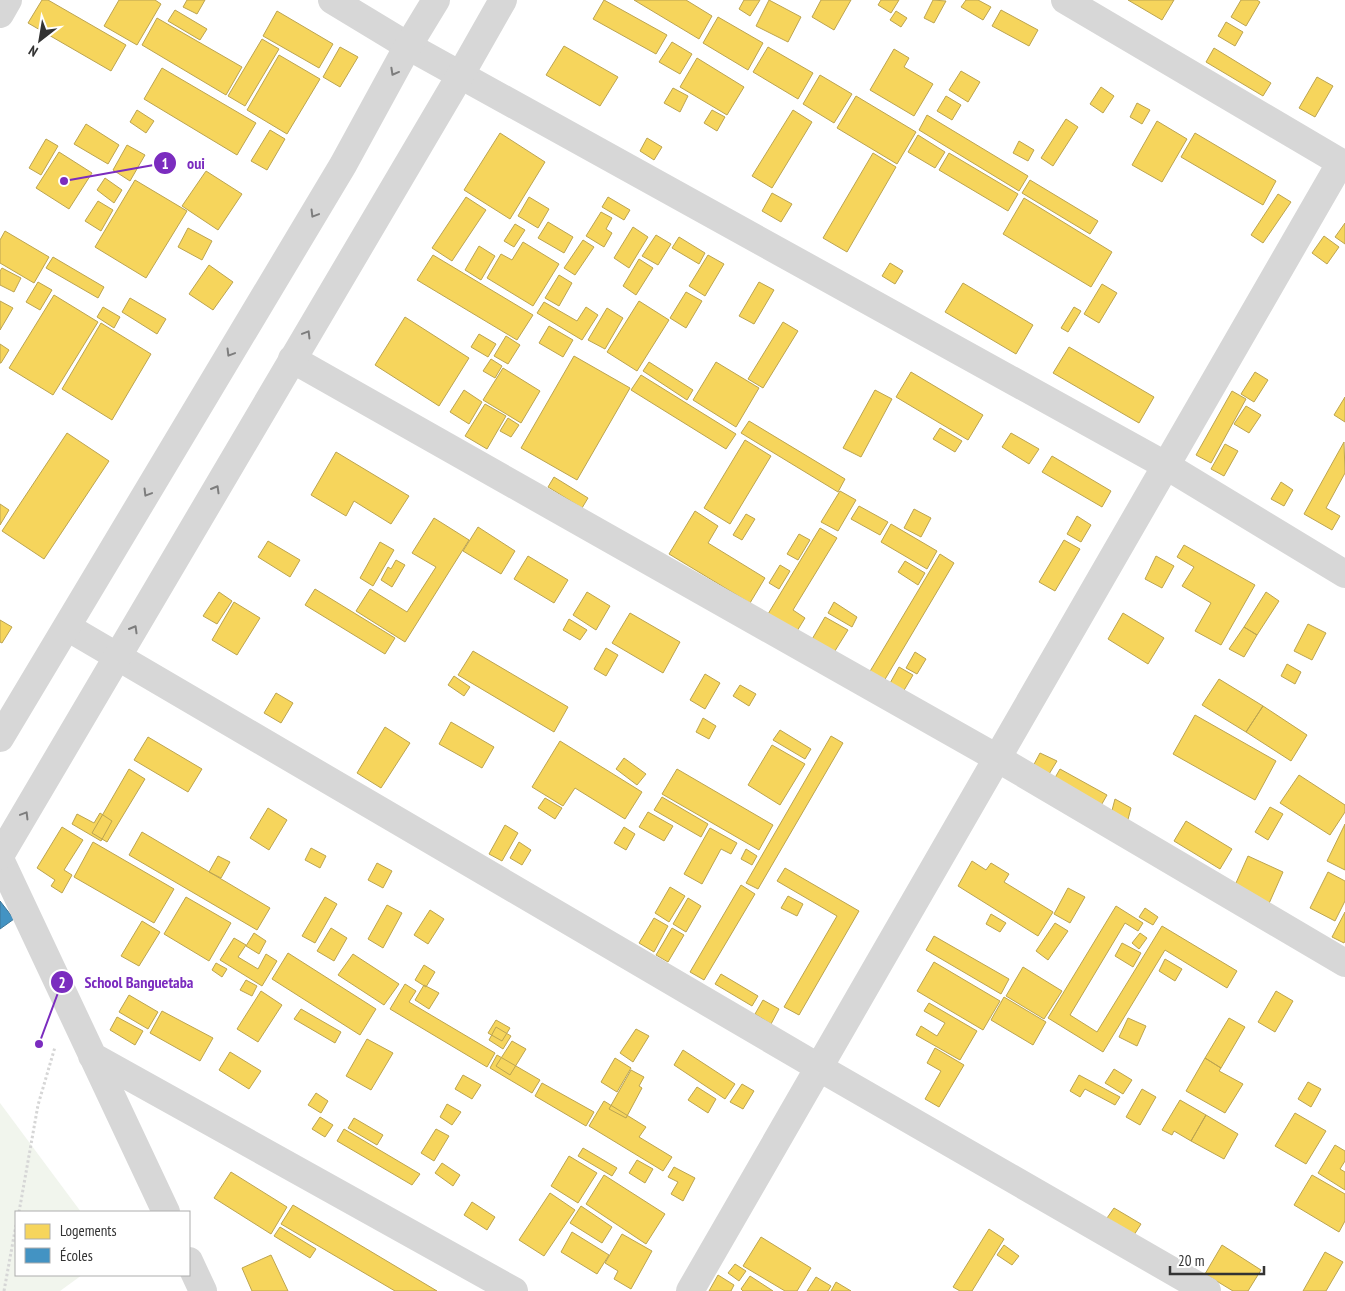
<svg xmlns="http://www.w3.org/2000/svg" width="1345" height="1291" viewBox="0 0 1345 1291" font-family="'PT Sans Narrow',sans-serif">
  <style>
    .green { fill: #f1f5ed }
    .homes { fill: #f6d55c; stroke: #bca450 }
    .schools { fill: #4393c3; stroke: #3e7698 }
    .lines { fill: none; stroke-linecap: round; stroke-linejoin: round }
    .path { stroke: #d6d6d6; stroke-width: 3; stroke-dasharray: 2.5 2.5; stroke-linecap: butt }
    .minor { stroke: #d7d7d7; stroke-width: 28 }
    .tertiary { stroke: #d7d7d7; stroke-width: 28 }
    .oneway { stroke: #7d7d7d }
    .leader { fill: none; stroke: #7b2cbf; stroke-width: 2 }
    .callout-dot { fill: #7b2cbf; stroke: #fff; stroke-width: 2 }
    .mark-label { font-size: 15px; text-anchor: middle; font-weight: bold; fill: #fff }
    .callout-label { font-size: 16px; text-anchor: middle; font-weight: bold; fill: #7b2cbf; stroke: #fff; stroke-width: 5; stroke-linejoin: round; paint-order: stroke }
  </style>
  <rect width="100%" height="100%" fill="#fff"/>
  <!-- green -->
  <path class="green" d="M0,1103L81,1212H16V1275H82L60,1291H0Z"/>
  <!-- homes -->
  <path class="homes" d="M42,0H48L126,45L111,71L28,23Z
    M119,0H155L161,4L137,45L104,26Z
    M187,0H205L197,14L183,7Z
    M604,0L667,35L656,54L593,19Z
    M634,0H686L712,16L699,39Z
    M744,0H760L750,16L739,9Z
    M769,0L801,17L788,42L756,26Z
    M821,0H851L834,30L812,17Z
    M881,0H899L891,13L878,5Z
    M933,0L946,1L934,23L924,18Z
    M966,0H978L991,7L983,20L961,7Z
    M1128,0H1174L1162,20Z
    M1241,0H1257L1260,2L1246,26L1231,17Z
    M175,10L207,29L200,40L168,21Z
    M1001,10L1038,30L1029,46L992,26Z
    M277,11L333,44L319,68L263,36Z
    M896,11L907,18L901,27L890,20Z
    M718,17L763,43L748,70L703,43Z
    M157,18L242,67L226,95L142,45Z
    M1226,22L1243,32L1235,46L1218,36Z
    M262,39L279,49L245,106L228,96Z
    M672,42L692,54L680,74L659,62Z
    M564,46L618,77L600,106L546,75Z
    M340,47L358,57L340,87L323,77Z
    M768,47L813,73L798,99L753,72Z
    M1214,48L1271,83L1263,96L1206,62Z
    M894,49L909,58L904,67L933,84L914,116L870,90Z
    M279,55L320,79L287,134L247,110Z
    M697,58L744,87L727,115L680,87Z
    M162,68L256,123L237,155L144,99Z
    M961,71L980,82L968,102L949,90Z
    M820,75L852,94L834,123L803,104Z
    M1317,77L1333,86L1315,117L1299,108Z
    M1101,87L1114,96L1103,113L1090,104Z
    M673,88L688,96L680,112L664,103Z
    M856,96L916,132L897,164L837,128Z
    M946,96L961,105L952,120L937,111Z
    M1137,103L1150,110L1142,124L1130,117Z
    M137,110L154,121L146,133L130,122Z
    M712,110L725,117L717,131L704,123Z
    M793,110L812,122L772,188L752,176Z
    M927,115L1028,176L1019,191L919,130Z
    M1066,119L1078,127L1053,166L1041,158Z
    M1157,121L1187,139L1162,182L1132,165Z
    M86,124L119,145L108,164L74,144Z
    M270,130L285,139L267,170L251,161Z
    M500,133L545,162L510,219L464,190Z
    M1195,133L1276,181L1263,205L1181,157Z
    M918,135L945,152L935,168L908,152Z
    M647,138L662,147L654,160L640,151Z
    M46,139L58,146L41,175L29,168Z
    M1019,141L1034,150L1028,161L1013,153Z
    M127,145L145,155L130,181L113,170Z
    M59,152L92,173L69,209L36,188Z
    M873,153L896,167L847,252L823,238Z
    M949,153L1018,194L1008,211L939,170Z
    M206,171L242,194L218,230L182,206Z
    M105,178L122,190L114,203L97,190Z
    M135,180L187,211L146,278L95,247Z
    M1030,180L1098,221L1090,234L1022,193Z
    M772,193L792,204L781,222L762,211Z
    M1278,194L1291,202L1263,243L1251,235Z
    M466,197L486,210L452,261L432,248Z
    M529,197L549,209L538,228L518,216Z
    M608,197L630,210L624,220L602,207Z
    M1024,198L1112,252L1091,287L1003,234Z
    M98,201L113,210L101,231L85,221Z
    M601,212L612,218L606,229L612,233L604,247L586,236Z
    M548,222L573,237L564,253L538,238Z
    M1345,223V244L1335,237Z
    M515,224L525,230L514,247L504,241Z
    M633,227L648,237L629,268L614,258Z
    M188,228L212,241L202,260L178,247Z
    M5,231L49,257L34,283L0,263V240Z
    M656,235L671,244L658,265L642,256Z
    M1324,236L1339,247L1327,264L1312,253Z
    M679,237L705,253L699,264L672,248Z
    M583,240L594,247L575,275L564,268Z
    M523,242L559,264L533,306L487,278L501,254L512,260Z
    M479,246L495,256L481,280L465,270Z
    M433,255L533,315L517,340L417,280Z
    M708,255L724,264L705,296L689,286Z
    M53,257L104,287L98,298L46,268Z
    M639,259L653,268L636,295L623,286Z
    M890,263L903,271L895,284L882,276Z
    M209,265L233,282L213,310L189,294Z
    M2,268L21,278L14,292L0,285V271Z
    M559,275L572,283L559,306L545,298Z
    M38,282L52,290L40,310L26,302Z
    M759,282L774,290L754,324L739,316Z
    M963,283L1033,325L1016,354L945,312Z
    M1102,284L1117,293L1099,323L1084,314Z
    M686,292L702,301L686,328L670,318Z
    M54,295L98,322L53,395L9,368Z
    M130,298L166,319L157,334L122,312Z
    M0,301L13,308L0,330Z
    M639,301L669,320L637,371L607,352Z
    M544,302L577,321L586,307L598,315L582,340L537,313Z
    M103,307L120,317L114,328L97,317Z
    M1074,307L1081,311L1068,332L1061,328Z
    M607,308L623,318L605,349L588,340Z
    M405,317L469,358L439,406L375,365Z
    M783,322L798,331L763,388L748,379Z
    M101,323L151,354L112,420L62,389Z
    M549,326L573,340L563,357L539,343Z
    M479,334L496,344L488,357L471,347Z
    M506,336L520,345L508,364L494,356Z
    M0,344L9,350L1,363H0Z
    M1069,347L1154,397L1139,423L1053,373Z
    M574,356L630,388L577,480L521,448Z
    M491,359L502,366L495,378L483,371Z
    M649,362L693,390L687,400L643,371Z
    M716,362L759,388L736,427L693,400Z
    M503,368L540,391L521,423L483,400Z
    M911,372L983,415L968,440L896,397Z
    M1255,372L1268,380L1254,402L1241,394Z
    M641,375L736,434L726,449L631,390Z
    M464,390L482,402L469,424L450,412Z
    M875,390L892,399L861,457L843,448Z
    M1232,391L1246,399L1211,463L1196,455Z
    M1345,397V422L1334,415Z
    M485,404L506,416L487,449L465,436Z
    M1246,406L1261,415L1249,433L1234,424Z
    M508,418L519,425L511,437L500,431Z
    M749,421L845,479L838,492L741,433Z
    M940,428L962,441L955,452L933,439Z
    M67,433L109,461L44,559L2,531Z
    M1011,433L1039,449L1029,464L1002,447Z
    M745,440L771,456L730,524L704,508Z
    M1344,442L1345,473L1326,508L1340,516L1332,530L1304,514Z
    M1225,444L1238,451L1224,476L1211,469Z
    M336,452L409,496L391,524L354,501L346,516L311,495Z
    M1052,456L1111,491L1102,507L1042,472Z
    M554,477L588,498L582,508L548,487Z
    M1281,482L1293,490L1284,506L1271,499Z
    M840,491L856,500L838,531L821,522Z
    M0,504L9,510L0,525Z
    M859,506L888,522L880,535L851,519Z
    M914,509L931,518L921,537L904,528Z
    M695,511L718,526L708,543L765,578L750,603L669,554Z
    M746,514L755,519L742,540L733,535Z
    M1077,516L1091,525L1081,542L1067,534Z
    M434,518L469,540L405,642L356,611L370,589L407,612L436,567L412,553Z
    M891,524L937,551L927,569L881,542Z
    M478,527L515,551L501,574L463,551Z
    M820,528L837,538L793,610L805,618L797,631L768,614Z
    M799,534L810,540L798,560L787,554Z
    M1064,540L1080,549L1055,591L1039,582Z
    M268,541L300,560L290,577L258,557Z
    M380,542L394,550L373,586L360,578Z
    M1184,545L1255,585L1221,645L1195,631L1211,603L1182,586L1194,567L1177,557Z
    M940,554L954,563L884,681L869,673Z
    M528,556L568,580L554,603L514,579Z
    M1156,556L1174,566L1162,588L1145,579Z
    M396,560L405,565L392,587L381,580L388,567L391,569Z
    M905,561L925,573L918,585L898,572Z
    M780,565L790,571L779,589L769,583Z
    M315,589L395,638L385,654L305,605Z
    M219,592L232,601L217,624L203,616Z
    M587,592L610,606L596,630L573,615Z
    M1266,592L1279,601L1257,635L1244,627Z
    M234,602L260,618L237,655L212,640Z
    M834,602L857,617L852,627L828,613Z
    M630,613L680,642L663,673L612,643Z
    M1123,613L1164,638L1148,664L1108,639Z
    M825,617L848,630L833,654L811,641Z
    M569,619L587,630L580,640L563,630Z
    M0,620L12,627L2,643L0,642Z
    M1308,624L1326,633L1312,660L1294,651Z
    M1244,627L1257,635L1244,657L1229,649Z
    M606,648L618,655L606,676L594,669Z
    M473,651L568,707L554,732L458,675Z
    M915,652L926,659L917,674L906,668Z
    M1287,664L1301,672L1295,684L1281,676Z
    M899,667L913,675L903,692L889,685Z
    M705,674L720,683L705,709L690,700Z
    M454,676L470,687L464,696L448,685Z
    M1219,679L1263,706L1246,732L1202,705Z
    M740,685L756,694L749,706L733,696Z
    M276,693L293,703L281,723L264,713Z
    M1263,706L1307,735L1291,761L1246,732Z
    M1195,715L1276,761L1255,800L1173,754Z
    M703,718L716,726L709,739L696,732Z
    M451,722L494,747L482,768L439,744Z
    M385,727L410,743L381,788L357,773Z
    M780,730L811,749L805,759L773,740Z
    M831,736L843,743L758,889L746,883Z
    M148,737L202,769L188,792L134,760Z
    M560,741L642,792L625,819L575,788L563,806L532,787Z
    M772,745L805,764L780,805L748,785Z
    M1040,753L1057,761L1046,779L1031,770Z
    M624,758L646,774L637,785L616,769Z
    M129,769L145,779L107,842L92,833Z
    M677,769L773,825L759,850L662,794Z
    M1060,769L1107,795L1099,809L1052,783Z
    M1299,775L1345,805V812L1330,835L1280,803Z
    M662,797L708,824L701,837L654,810Z
    M545,798L562,808L555,819L538,808Z
    M1115,799L1131,808L1126,827L1110,818Z
    M1270,807L1283,814L1268,840L1255,832Z
    M268,808L287,820L269,850L250,838Z
    M648,812L673,826L664,841L639,827Z
    M100,813L112,821L101,841L72,824L77,814L94,823Z
    M1186,821L1232,849L1220,869L1174,841Z
    M1345,824V870L1327,861Z
    M505,825L518,833L502,861L489,854Z
    M62,827L83,840L64,870L72,875L62,893L51,886L55,880L37,868Z
    M624,827L635,834L626,850L614,843Z
    M710,828L737,843L731,854L721,849L702,884L684,874Z
    M142,832L270,908L257,930L129,855Z
    M93,842L174,889L154,923L74,877Z
    M519,842L531,850L522,865L510,858Z
    M311,848L326,856L320,868L305,860Z
    M746,849L757,856L752,865L741,859Z
    M218,856L230,862L221,878L209,872Z
    M1248,856L1283,872L1267,908L1232,892Z
    M972,861L986,870L991,863L1009,874L1004,882L1053,912L1038,936L958,886Z
    M377,863L392,871L383,888L368,880Z
    M785,868L859,911L799,1015L784,1007L837,916L777,881Z
    M1328,872L1345,881V901L1335,921L1310,908Z
    M741,885L755,894L704,980L690,972Z
    M670,887L685,896L669,922L655,913Z
    M1068,888L1085,897L1070,923L1054,914Z
    M788,896L803,904L797,916L781,908Z
    M186,897L231,923L209,961L164,934Z
    M325,897L337,904L315,943L302,936Z
    M688,898L701,906L686,932L673,924Z
    M387,905L402,913L383,948L368,939Z
    M1116,906L1143,923L1138,931L1125,923L1070,1015L1097,1032L1162,926L1237,971L1227,988L1165,950L1103,1052L1048,1018Z
    M1145,908L1158,917L1153,925L1139,917Z
    M430,910L444,919L428,944L414,935Z
    M1345,912V941L1344,943L1332,937Z
    M991,914L1006,923L1000,932L986,924Z
    M654,918L668,926L654,952L639,943Z
    M142,921L160,932L139,966L121,956Z
    M1055,923L1068,931L1048,960L1036,951Z
    M331,928L347,938L334,961L317,951Z
    M672,928L684,935L668,962L656,955Z
    M254,933L266,941L259,954L246,946Z
    M1140,933L1147,938L1139,949L1132,943Z
    M934,936L1009,979L1001,994L926,950Z
    M234,938L246,945L238,957L258,969L266,954L277,961L262,986L220,960Z
    M1122,943L1141,953L1133,967L1115,956Z
    M288,953L376,1009L360,1035L272,979Z
    M353,954L399,984L384,1005L338,975Z
    M1165,959L1182,969L1175,981L1159,971Z
    M934,962L1000,1001L983,1030L917,991Z
    M216,963L227,969L222,977L212,970Z
    M424,965L435,972L426,987L415,980Z
    M1023,967L1062,991L1044,1019L1006,996Z
    M721,974L758,996L752,1006L715,984Z
    M246,980L257,986L252,996L240,990Z
    M405,984L416,991L409,1002L495,1053L487,1067L390,1009Z
    M424,985L439,993L429,1009L415,1000Z
    M261,991L282,1005L258,1042L237,1029Z
    M1276,991L1293,1001L1275,1032L1258,1022Z
    M129,995L158,1012L148,1029L119,1012Z
    M1004,997L1046,1022L1033,1045L991,1020Z
    M763,1000L779,1009L771,1024L755,1014Z
    M929,1003L977,1031L960,1060L916,1035L921,1026L937,1036L945,1023L924,1011Z
    M301,1009L341,1032L335,1043L294,1019Z
    M162,1011L213,1038L200,1061L150,1033Z
    M117,1017L143,1031L135,1045L110,1030Z
    M1128,1018L1146,1026L1137,1046L1119,1037Z
    M1229,1018L1245,1027L1221,1068L1205,1058Z
    M496,1020L510,1028L502,1041L488,1033Z
    M496,1027L511,1036L503,1049L489,1040Z
    M636,1029L649,1036L633,1062L620,1053Z
    M367,1039L393,1053L371,1090L346,1076Z
    M512,1041L526,1049L510,1075L496,1066Z
    M935,1048L964,1065L939,1107L925,1099L941,1071L927,1063Z
    M683,1050L735,1084L725,1099L674,1065Z
    M230,1052L261,1071L249,1089L219,1070Z
    M497,1055L540,1080L532,1093L490,1068Z
    M615,1058L631,1068L617,1092L601,1082Z
    M1205,1058L1221,1068L1219,1071L1243,1084L1225,1113L1186,1091Z
    M1114,1069L1132,1080L1123,1094L1105,1083Z
    M631,1070L644,1077L639,1086L642,1088L626,1118L609,1109Z
    M463,1075L481,1085L472,1099L455,1089Z
    M1079,1075L1120,1097L1115,1105L1085,1089L1080,1097L1070,1091Z
    M1308,1082L1321,1089L1311,1107L1298,1099Z
    M542,1083L594,1112L586,1126L535,1096Z
    M742,1084L754,1091L743,1109L730,1102Z
    M697,1087L716,1099L708,1113L688,1100Z
    M1142,1089L1156,1097L1140,1125L1126,1117Z
    M316,1093L328,1101L321,1113L308,1105Z
    M1180,1100L1206,1115L1191,1141L1174,1131L1172,1135L1162,1130Z
    M604,1101L646,1127L639,1137L672,1157L663,1171L589,1126Z
    M447,1104L461,1112L452,1125L440,1117Z
    M1295,1113L1326,1131L1306,1164L1275,1146Z
    M1206,1115L1238,1134L1224,1159L1191,1141Z
    M320,1117L333,1125L325,1137L312,1129Z
    M354,1118L383,1135L377,1145L348,1128Z
    M344,1129L420,1174L412,1185L337,1141Z
    M436,1129L449,1136L434,1161L421,1153Z
    M1335,1145L1345,1151V1161L1340,1169L1345,1172V1190L1318,1173Z
    M583,1148L617,1168L612,1176L578,1156Z
    M569,1156L597,1173L578,1203L551,1186Z
    M637,1160L653,1169L645,1183L629,1173Z
    M442,1163L460,1175L453,1186L435,1173Z
    M674,1167L695,1178L683,1201L671,1194L678,1182L668,1177Z
    M231,1172L287,1207L271,1234L214,1198Z
    M604,1175L665,1214L646,1244L586,1204Z
    M1312,1175L1345,1194V1221L1339,1232L1294,1205Z
    M550,1193L575,1210L544,1256L519,1240Z
    M472,1202L495,1217L487,1230L464,1215Z
    M293,1205L437,1291H395L281,1224Z
    M581,1206L612,1227L602,1243L570,1223Z
    M1114,1208L1141,1224L1134,1235L1107,1218Z
    M280,1227L316,1249L310,1258L274,1236Z
    M989,1229L1004,1239L972,1291H960L953,1287Z
    M572,1232L609,1255L597,1274L561,1252Z
    M622,1234L652,1251L631,1289L614,1279L618,1271L605,1263Z
    M761,1237L811,1268L797,1291H785L743,1266Z
    M1004,1245L1019,1256L1012,1265L997,1255Z
    M1222,1245L1261,1270L1248,1291H1233L1205,1274Z
    M1325,1252L1343,1262L1326,1291H1303Z
    M271,1255L288,1291H252L242,1268Z
    M735,1264L746,1271L739,1281L728,1273Z
    M718,1275L734,1285L731,1291H709Z
    M750,1276L773,1291H743L741,1289Z
    M816,1277L831,1286L828,1291H807Z
    M836,1282L851,1291H831Z"/>
  <!-- schools -->
  <path class="schools" d="M0,901L14,919L0,929Z"/>
  <g class="lines">
    <!-- path -->
    <path class="path" d="M19,1212L38,1105L55,1047
      M4,1291L16,1225"/>
    <!-- minor -->
    <path class="minor" d="M332,0L408,46L1165,465L1345,574
      M1065,0L1345,165
      M0,14L8,0
      M292,359L997,758L1345,963
      M67,627L818,1067L1207,1291
      M0,859L166,1212
      M92,1056L514,1291
      M189,1261L203,1291
      M690,1291L1341,162"/>
    <!-- tertiary -->
    <path class="tertiary" d="M0,738L343,165L408,46L436,0
      M0,856L461,74L503,0"/>
  </g>
  <!-- one-way arrows -->
  <defs><path id="oneway-chevron" d="M-2-3.5L2.5 0L-2 3.5" fill="none" stroke-width="1.6" stroke-linecap="round" stroke-linejoin="round" transform="scale(1.25)"/></defs>
  <g class="oneway">
    <use href="#oneway-chevron" transform="translate(394 72) rotate(119)"/>
    <use href="#oneway-chevron" transform="translate(314 214) rotate(121)"/>
    <use href="#oneway-chevron" transform="translate(307 334) rotate(-59)"/>
    <use href="#oneway-chevron" transform="translate(230 353) rotate(121)"/>
    <use href="#oneway-chevron" transform="translate(216 489) rotate(-60)"/>
    <use href="#oneway-chevron" transform="translate(147 493) rotate(121)"/>
    <use href="#oneway-chevron" transform="translate(134 629) rotate(-60)"/>
    <use href="#oneway-chevron" transform="translate(25 815) rotate(-59)"/>
  </g>
  <!-- callouts -->
  <path class="leader" d="M64 181L165 163M39 1044L62 982"/>
  <g class="callout-dot">
    <circle cx="64" cy="181" r="5"/>
    <circle cx="39" cy="1044" r="5"/>
    <circle cx="165" cy="163" r="12"/>
    <circle cx="62" cy="982" r="12"/>
  </g>
  <g class="mark-label">
    <text x="165" y="169">1</text>
    <text x="62" y="988">2</text>
  </g>
  <g class="callout-label">
    <text x="196" y="169">oui</text>
    <text x="139" y="988">School Banguetaba</text>
  </g>
  <!-- legend -->
  <rect x="15" y="1211" width="175" height="65" fill="#ffffff" stroke="#adadad"/>
  <rect x="25" y="1224" width="25" height="15" fill="#f6d55c" stroke="#adadad"/>
  <text x="60" y="1236" font-size="15" fill="#333333">Logements</text>
  <rect x="25" y="1248" width="25" height="15" fill="#4393c3" stroke="#adadad"/>
  <text x="60" y="1261" font-size="15" fill="#333333">Écoles</text>
  <!-- north arrow -->
  <g transform="translate(40 40) rotate(211)" stroke="#ffffff" stroke-width="4" paint-order="stroke">
  <path d="M0-4L9 19L0 12L-9 19Z" fill="#333333"/>
  <text y="-8" font-size="14" font-weight="bold" text-anchor="middle" fill="#333333">N</text>
  </g>
  <!-- scale -->
  <path d="M1170 1266v8h94v-8" fill="none" stroke="#333333" stroke-width="2.5"/>
  <text x="1178" y="1266" font-size="15" fill="#333333" stroke="#ffffff" stroke-width="4" paint-order="stroke">20 m</text>
</svg>
